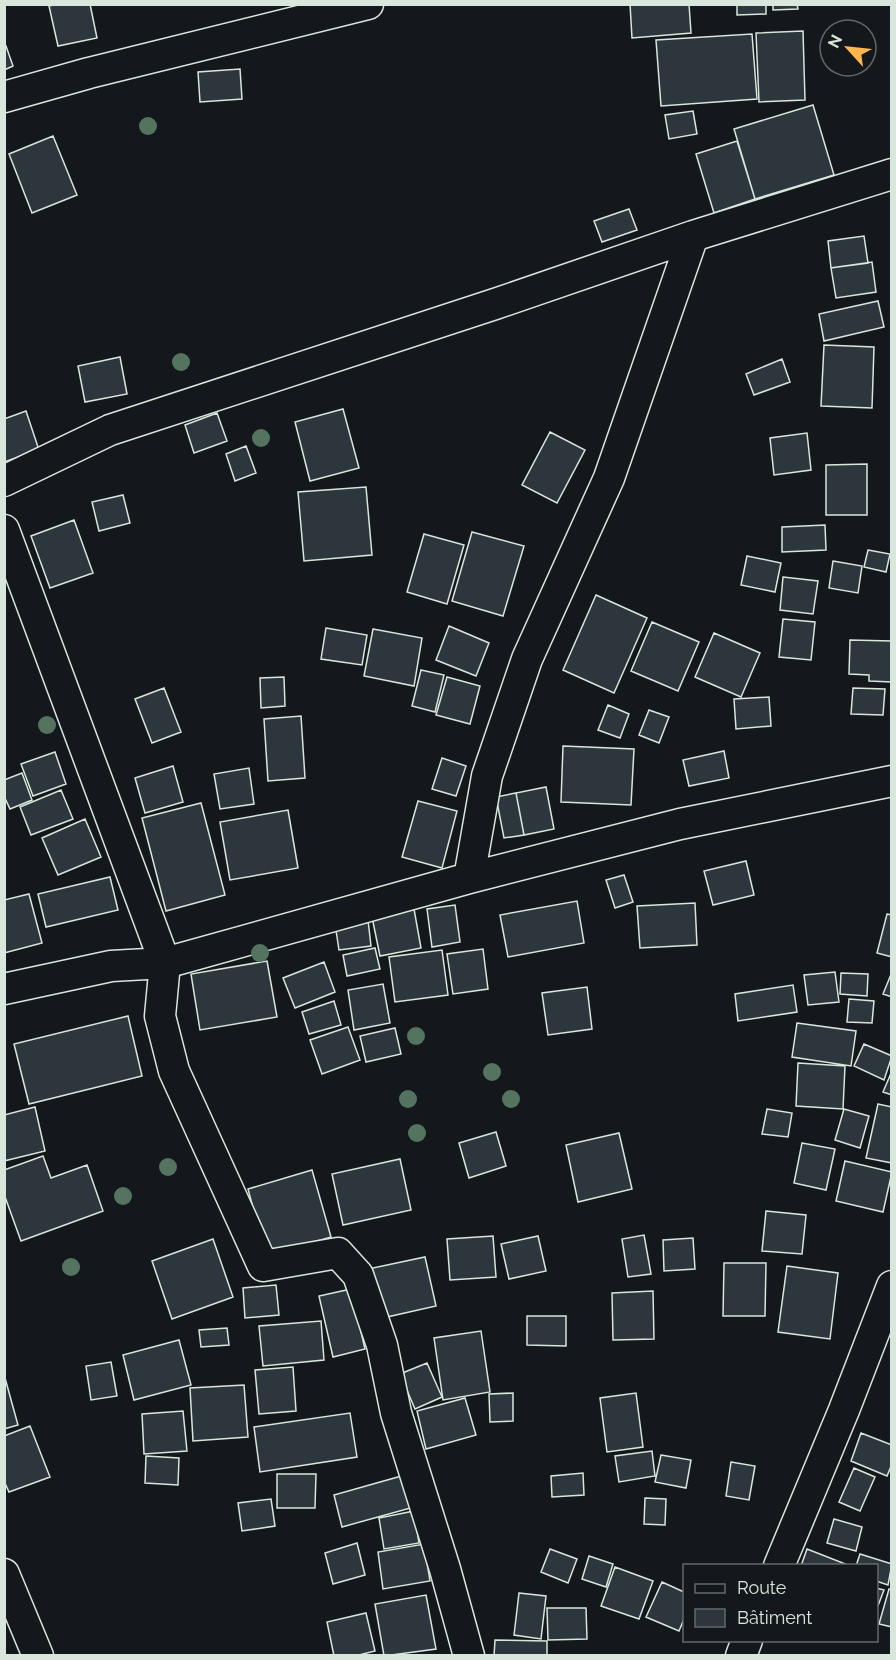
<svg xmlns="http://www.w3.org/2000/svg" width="896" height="1660" viewBox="0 0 896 1660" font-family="Raleway,sans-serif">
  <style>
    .building { fill: #2c363c; stroke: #d8e6dc; stroke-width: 1.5 }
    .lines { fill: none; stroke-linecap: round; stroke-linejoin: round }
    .minor-casing { stroke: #d8e6dc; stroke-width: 33 }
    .minor { stroke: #14181c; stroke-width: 30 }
    .tree { fill: #55745f }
  </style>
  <rect width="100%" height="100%" fill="#14181c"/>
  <!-- building -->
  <path class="building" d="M58,4H90L97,38L58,46L49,6Z
    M630,4H689L691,33L632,38Z
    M737,4H766V14L737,15Z
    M773,4H797L798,9L773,10Z
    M803,31L805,100L759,102L756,33Z
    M752,34L757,99L661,106L656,40Z
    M6,46L13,66L4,70V47Z
    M240,69L242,99L200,102L198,72Z
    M813,105L834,175L755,199L734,129Z
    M693,111L697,134L669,139L665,115Z
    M53,136L77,195L32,213L9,154Z
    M737,141L755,199L714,213L696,154Z
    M629,209L637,230L602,242L594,221Z
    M864,236L868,263L831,268L828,241Z
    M872,262L876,292L836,298L831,268Z
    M878,301L884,327L824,341L819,314Z
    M824,345L874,347L872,408L821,406Z
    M120,357L127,394L85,402L78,366Z
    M782,359L790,382L754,395L746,374Z
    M343,409L359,468L310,481L295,422Z
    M26,411L39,450L4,462V419Z
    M217,413L227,441L194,453L185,425Z
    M550,432L585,450L557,503L522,485Z
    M807,433L811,470L774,475L770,438Z
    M246,446L256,473L235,481L226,454Z
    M867,464V515H826V465Z
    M366,487L372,555L304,561L298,492Z
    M123,495L130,523L99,531L92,502Z
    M74,520L93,573L50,588L31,536Z
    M825,525L826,550L782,552V527Z
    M472,532L524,546L503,616L452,601Z
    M424,534L464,545L447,604L407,592Z
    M868,550L890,554L886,572L864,567Z
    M747,556L781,563L775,592L741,585Z
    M833,561L862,566L858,593L829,588Z
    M783,577L818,581L813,614L780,610Z
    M596,595L647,618L614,693L563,670Z
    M783,619L815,622L811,660L779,657Z
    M652,622L699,642L678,691L631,671Z
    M449,626L489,643L476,676L436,660Z
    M326,628L367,635L362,665L321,659Z
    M373,629L422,638L414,686L364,676Z
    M714,633L760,653L741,697L695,677Z
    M850,640L892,641V682L869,681V675L849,674Z
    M421,670L444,675L435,712L412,706Z
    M284,677L285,706L261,708L260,678Z
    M447,677L480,686L470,724L436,715Z
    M164,688L181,732L152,743L135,699Z
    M853,688L885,689L883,715L851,714Z
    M769,697L771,726L736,729L734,699Z
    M608,705L629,714L620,738L598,730Z
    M649,710L669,717L659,743L639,735Z
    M301,716L305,778L268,781L264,719Z
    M563,746L634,749L631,805L561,802Z
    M724,751L729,778L689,786L683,760Z
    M55,752L66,784L33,796L21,764Z
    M442,758L466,766L456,796L432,789Z
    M173,766L183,802L145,813L135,778Z
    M249,768L254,804L220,809L214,774Z
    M22,773L32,800L10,809L4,796V780Z
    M546,787L554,829L524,835L516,793Z
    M61,790L73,819L31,835L20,807Z
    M516,793L524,835L504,838L496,797Z
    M418,801L457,811L442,868L402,857Z
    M201,803L225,895L166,911L142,818Z
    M288,810L298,868L230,880L220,822Z
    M85,819L101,857L58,875L42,838Z
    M746,861L754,895L713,905L704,871Z
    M624,875L633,902L615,908L606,880Z
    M110,877L118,910L46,927L38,894Z
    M29,894L42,943L4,953V900Z
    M577,901L584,943L508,957L500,915Z
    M695,903L697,945L640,948L637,906Z
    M455,905L460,942L432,947L427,909Z
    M414,909L421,948L380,956L372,917Z
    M887,914L892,915V957L877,953Z
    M368,920L371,946L339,950L335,924Z
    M375,948L380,969L347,976L343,955Z
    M483,949L488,989L453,994L447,954Z
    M442,950L448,995L395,1002L389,957Z
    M267,961L277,1017L200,1030L191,974Z
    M324,962L335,992L295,1008L283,978Z
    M835,972L839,1002L808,1005L804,975Z
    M892,972V997L883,994Z
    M841,973L868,974L867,996L840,994Z
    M383,984L390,1023L354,1030L348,990Z
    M793,985L797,1012L738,1021L735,994Z
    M587,987L592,1029L548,1035L542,993Z
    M849,999L874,1001L872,1023L847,1022Z
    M334,1001L341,1025L309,1034L302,1012Z
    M128,1016L142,1076L29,1104L14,1044Z
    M797,1023L856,1031L851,1066L792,1057Z
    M348,1027L360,1060L322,1074L310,1040Z
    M395,1028L401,1054L366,1062L360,1036Z
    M864,1044L892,1056L884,1080L854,1066Z
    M798,1063L845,1066L843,1109L796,1106Z
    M892,1071V1095L883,1092Z
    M878,1104L892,1107V1163L866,1158Z
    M35,1107L45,1151L4,1161V1115Z
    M767,1109L792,1113L788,1137L762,1134Z
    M844,1109L869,1116L860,1148L835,1140Z
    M496,1132L506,1166L469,1178L459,1143Z
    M619,1133L632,1189L578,1202L566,1145Z
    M802,1143L835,1149L826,1190L794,1183Z
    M43,1156L51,1178L87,1165L103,1211L21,1241L4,1194V1170Z
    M400,1159L411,1210L343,1225L332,1174Z
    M845,1161L892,1172L883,1212L836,1201Z
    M312,1170L331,1237L266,1256L248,1189Z
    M766,1211L806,1215L802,1254L762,1251Z
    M644,1235L651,1274L628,1277L622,1239Z
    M493,1236L496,1277L450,1280L447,1239Z
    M538,1236L546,1271L509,1279L501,1244Z
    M693,1238L695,1269L664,1271L663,1240Z
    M213,1239L233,1297L172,1319L152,1261Z
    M425,1257L436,1306L378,1319L368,1269Z
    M724,1263H766L765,1316H723Z
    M787,1266L838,1273L830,1339L778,1332Z
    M276,1285L279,1315L245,1318L243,1288Z
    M351,1289L365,1349L333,1357L319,1296Z
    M653,1291L654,1339L613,1340L612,1293Z
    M527,1316H566V1346L527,1345Z
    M321,1321L324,1360L263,1366L259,1326Z
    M227,1328L229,1345L201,1347L199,1330Z
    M481,1331L490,1392L443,1400L434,1338Z
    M179,1340L191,1385L134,1400L123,1355Z
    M111,1362L117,1396L91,1400L86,1366Z
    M427,1363L442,1397L415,1409L400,1374Z
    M293,1367L296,1411L259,1414L255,1370Z
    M5,1378L18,1425L4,1429V1378Z
    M244,1385L248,1437L193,1441L190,1388Z
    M513,1393V1421L490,1422L489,1394Z
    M636,1393L643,1447L607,1452L600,1398Z
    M465,1398L476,1435L426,1449L417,1411Z
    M183,1411L187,1451L144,1454L142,1414Z
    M350,1413L357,1457L260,1472L254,1427Z
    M30,1426L50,1477L9,1492L4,1481V1436Z
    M861,1433L892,1445V1464L887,1476L851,1461Z
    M652,1451L655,1476L619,1482L615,1456Z
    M661,1455L691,1460L686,1488L655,1482Z
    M146,1456L179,1458L178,1485L145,1483Z
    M731,1462L755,1466L749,1500L726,1496Z
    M854,1468L875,1477L860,1511L839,1502Z
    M583,1473L584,1495L552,1497L551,1476Z
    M277,1474H316L315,1508H277Z
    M405,1475L414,1507L342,1527L334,1495Z
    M645,1498L666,1499L665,1525L644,1524Z
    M271,1499L275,1526L242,1531L238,1503Z
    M414,1511L419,1543L384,1549L379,1518Z
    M834,1519L862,1527L856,1551L827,1543Z
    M357,1543L365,1575L333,1584L325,1553Z
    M424,1544L430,1581L383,1589L378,1552Z
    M550,1549L577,1559L568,1583L541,1572Z
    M807,1549L848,1565L847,1566H801Z
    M860,1554L892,1564L888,1585L876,1581V1566H856Z
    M589,1556L613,1564L606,1587L582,1579Z
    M615,1567L653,1581L639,1619L601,1606Z
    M662,1582L684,1592V1619L679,1631L646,1617Z
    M876,1588L884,1590L876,1611Z
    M889,1589L892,1590V1627L879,1624Z
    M519,1593L546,1596L541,1639L514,1635Z
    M426,1595L436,1649L384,1656L375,1604Z
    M547,1608H586L587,1639L548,1640Z
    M366,1613L375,1651L355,1656H334L327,1622Z
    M495,1640L547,1641V1656H494Z"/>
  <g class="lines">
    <defs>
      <path id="minor" d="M4,97L89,73L368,4
        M4,481L110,430L495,304L693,236L892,174
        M4,530L165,963L160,1016L174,1071L263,1266L338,1253L358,1275L382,1345L396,1413L445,1569L469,1656
        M469,878L487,776L527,659L609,478L693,236
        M4,989L111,966L165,963L469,878L680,824L892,781
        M779,1566L844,1410L892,1286
        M4,1574L38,1656
        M741,1656L747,1640"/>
    </defs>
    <!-- minor casing -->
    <use href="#minor" class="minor-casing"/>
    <!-- minor -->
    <use href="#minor" class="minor"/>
  </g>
  <!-- trees -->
  <g class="tree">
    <circle cx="148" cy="126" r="9"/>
    <circle cx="181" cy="362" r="9"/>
    <circle cx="261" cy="438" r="9"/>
    <circle cx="47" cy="725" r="9"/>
    <circle cx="260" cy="953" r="9"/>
    <circle cx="416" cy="1036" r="9"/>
    <circle cx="492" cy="1072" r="9"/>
    <circle cx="408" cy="1099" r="9"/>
    <circle cx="511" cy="1099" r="9"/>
    <circle cx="417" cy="1133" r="9"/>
    <circle cx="168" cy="1167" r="9"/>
    <circle cx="123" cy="1196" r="9"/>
    <circle cx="71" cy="1267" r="9"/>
  </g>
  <!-- border -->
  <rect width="896" height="1660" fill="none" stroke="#d8e6dc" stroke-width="12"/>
  <!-- legend -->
  <rect x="683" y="1564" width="195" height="78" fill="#14181c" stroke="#626a69" stroke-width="1.5"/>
  <rect x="695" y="1584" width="30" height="9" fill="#14181c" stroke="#626a69" stroke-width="1.5"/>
  <text x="737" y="1594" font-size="18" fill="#d8e6dc">Route</text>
  <rect x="695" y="1609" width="30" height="18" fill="#2c363c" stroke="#626a69" stroke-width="1.5"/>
  <text x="737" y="1624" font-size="18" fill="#d8e6dc">Bâtiment</text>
  <!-- north arrow -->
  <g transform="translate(848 48) rotate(297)"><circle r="28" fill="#14181c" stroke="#626a69" stroke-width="1.5"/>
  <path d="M0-4.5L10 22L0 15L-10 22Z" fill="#ffb74d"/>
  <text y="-9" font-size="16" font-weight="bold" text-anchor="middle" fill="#d8e6dc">N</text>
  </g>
</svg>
